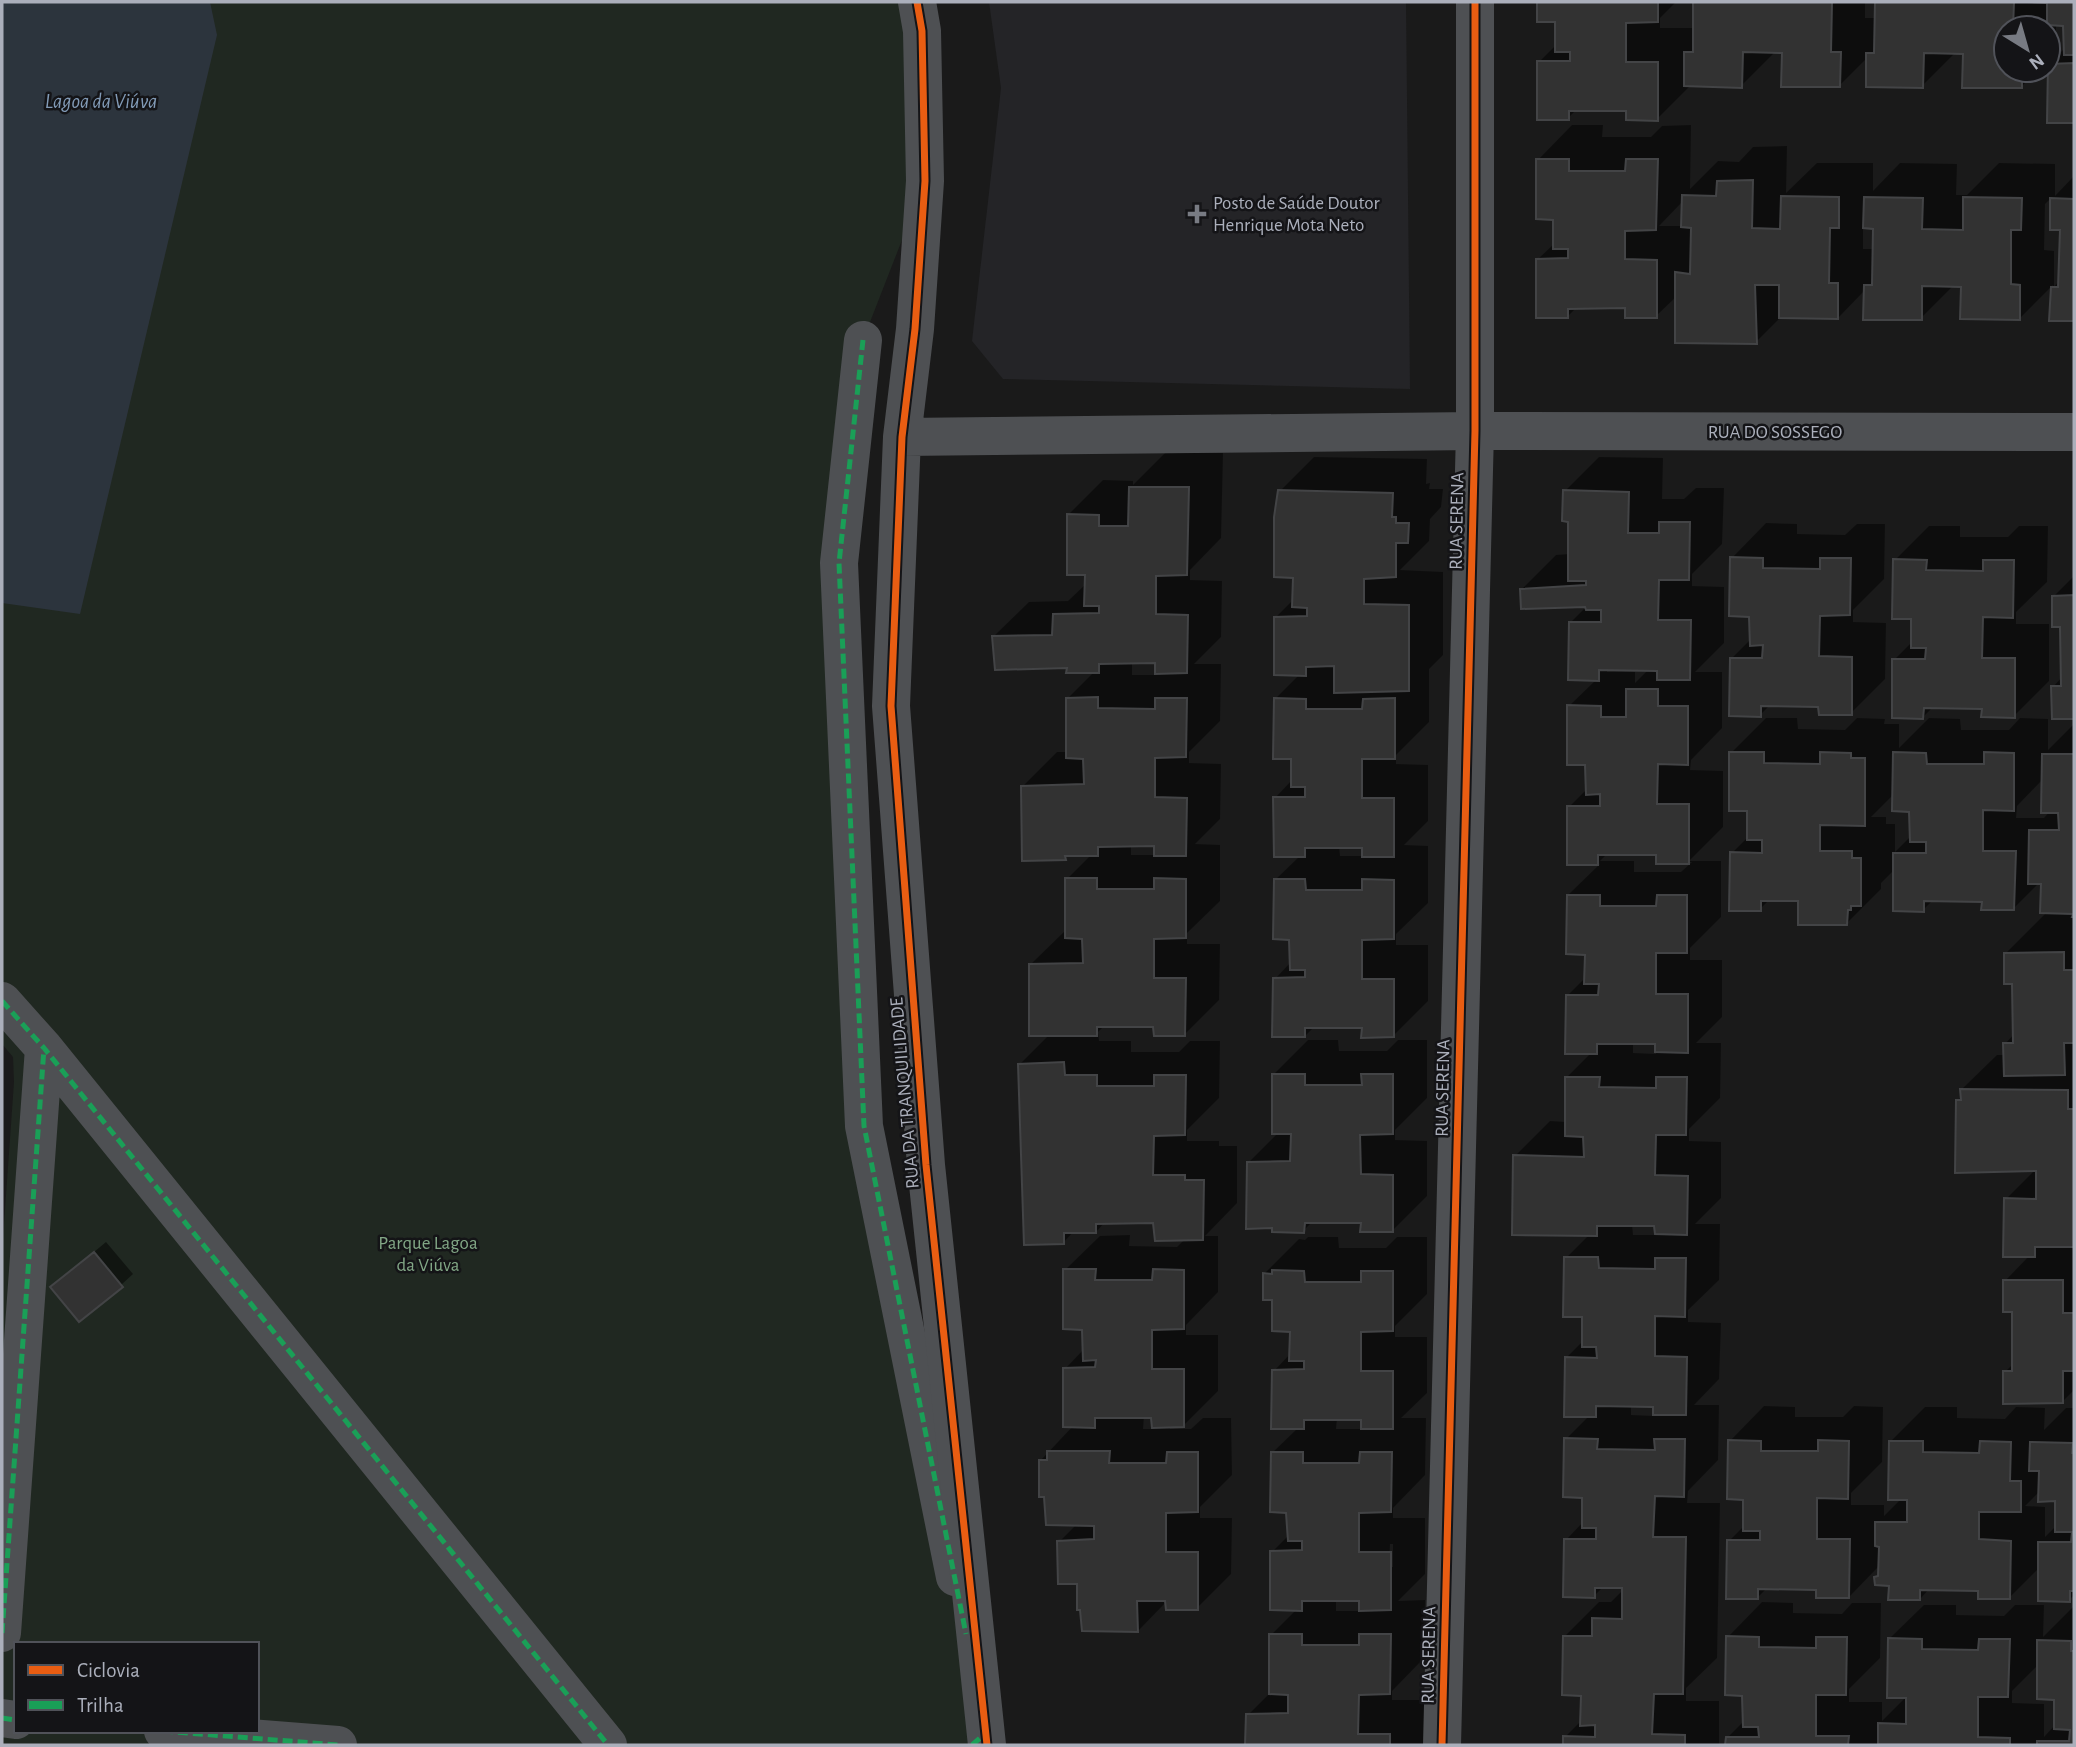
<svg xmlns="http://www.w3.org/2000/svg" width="2076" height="1747" viewBox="0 0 2076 1747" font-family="'Alegreya Sans',sans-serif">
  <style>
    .built { fill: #242427 }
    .green { fill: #202821; fill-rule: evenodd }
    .water { fill: #2c343d }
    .shadow { fill: #0007; fill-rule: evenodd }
    .building { fill: #323232; stroke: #434446; stroke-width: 2 }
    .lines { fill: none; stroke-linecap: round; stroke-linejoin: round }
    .pedestrian { stroke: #4e5053; stroke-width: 38 }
    .minor { stroke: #4e5053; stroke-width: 38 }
    .quiet { stroke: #1a9f57; stroke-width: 5; stroke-dasharray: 10 5; stroke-linecap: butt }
    .cycleway-casing { stroke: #141417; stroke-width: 11 }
    .cycleway { stroke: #e95d12; stroke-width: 7 }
    .poi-dot { fill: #787b83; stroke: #141417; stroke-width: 2.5 }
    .labels { text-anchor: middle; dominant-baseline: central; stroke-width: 5; stroke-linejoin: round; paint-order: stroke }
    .poi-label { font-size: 19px; fill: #abafbb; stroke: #141417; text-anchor: start }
    .street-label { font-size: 19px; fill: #abafbb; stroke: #141417 }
    .park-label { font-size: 19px; fill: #82a786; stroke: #141417 }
    .water-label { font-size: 21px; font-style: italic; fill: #829bb7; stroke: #141417 }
  </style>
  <rect width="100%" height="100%" fill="#1a1a1a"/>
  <!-- built -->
  <path class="built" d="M989,2H1406L1410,389L1003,379L972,341L1001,88Z"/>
  <!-- green -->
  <path class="green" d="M2,2H917L925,181L863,340L839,564L864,1126L986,1733L972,1745H2V1252L14,1082L13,1057L2,1044ZM16,1644H257V1731H16Z"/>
  <!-- water -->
  <path class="water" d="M2,2H210L217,35L80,614L2,603Z"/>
  <!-- shadow -->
  <path class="shadow" d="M1539,2H1676L1660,18V28H1695V2H1865V18H1876V2H2074V121H2048V65L2066,47L2065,24H2056V52L2048,60V28H2006V70H2038L2021,87L1965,53L1956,52L1922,86L1868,57L1840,85L1784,51H1776L1741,86L1691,85L1657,119L1627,109H1577L1568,118L1539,62L1557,44V20H1539Z
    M1572,125H1603L1602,137H1651L1662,126L1691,125L1690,189L1718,161L1739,162L1753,147L1787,146L1786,193L1817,163H1873V191L1900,163L1957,164L1956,195H1967L1999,163L2055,164V196L2074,176V319H2051L2053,285L2019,319L1963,285H1954L1921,318L1865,290L1838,318L1782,316L1756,342L1677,296L1656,316L1626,307H1577L1568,316L1538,259L1555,243L1554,219L1538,160ZM2052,197V228L2061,229L2060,280L2054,287V251L2044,250L2045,204ZM1684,200L1683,226H1659ZM1863,227H1875L1874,249H1863Z
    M1165,453H1223L1221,538L1190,570V580L1222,581L1221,637L1194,664H1221L1220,721L1189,752V763L1221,764L1220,819L1195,844L1220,845V901L1187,933V944H1220L1219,1000L1184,1035L1155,1025H1105L1098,1032L1099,1041H1131V1052H1179L1190,1041H1220L1219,1098L1187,1130V1141H1219V1146H1237V1203L1205,1236H1218V1292L1186,1325V1335H1218V1391L1183,1426H1170V1429H1191L1203,1418H1231L1232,1475L1200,1507V1518H1232L1231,1574L1197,1608L1167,1601L1138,1631L1078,1582L1059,1542L1077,1524L1041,1460L1074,1425L1065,1369L1084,1349V1328L1065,1270L1100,1236L1130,1235L1129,1246L1177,1247L1186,1238L1155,1221L1105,1222L1096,1232L1074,1231L1063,1243L1020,1064L1050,1034L1031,964L1067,929V879L1092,854H1069L1065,858L1022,787L1057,752H1068V698L1095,671L1069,666L994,636L1029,602L1068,601L1087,583V573L1068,515L1103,480L1133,481V485ZM1132,662H1157V675H1132ZM1156,844V855H1131V845ZM1144,1416H1153L1154,1429H1143Z
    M1314,457L1427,459L1426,484L1430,483L1429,489H1443L1441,507L1430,519L1429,541L1400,570L1443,572V655L1429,669V722L1396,755V764L1428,765V821L1404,845L1428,846V903L1396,934V945H1428V1001L1393,1036L1363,1026L1314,1027L1305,1036L1275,979L1291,962V938L1275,880L1301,855L1275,798L1292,780L1293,757L1275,699L1300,674L1276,617L1294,599L1295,577L1280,491ZM1339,846H1364V856H1340Z
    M1599,457L1663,458L1662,499H1684L1696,488H1724L1722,544L1692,574V586L1724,587V643L1695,672H1722V728L1691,760L1690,770L1723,771V827L1689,861H1721V917L1690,948V960H1722V1017L1696,1043H1721L1720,1098L1689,1129V1141L1721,1142V1198L1695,1224H1720L1719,1280L1688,1310V1322L1721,1323L1719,1379L1694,1405H1719L1718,1460L1688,1491L1687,1503H1720L1717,1658L1686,1688V1701H1719V1745H1564L1565,1737L1582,1720L1583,1694L1565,1636L1599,1602H1611L1624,1589V1586H1604L1594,1596L1566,1540L1584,1521V1496L1566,1439L1590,1415L1566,1358L1583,1341L1584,1316L1566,1258L1590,1234L1515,1156L1550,1121L1566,1122L1567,1077L1592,1052L1568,995L1586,977V953L1568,895L1600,864L1569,863V807L1587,789V764L1569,706L1596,680L1571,622L1588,605L1522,589L1556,555L1570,554V520L1565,491ZM1607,668L1649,669L1635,683V672H1607ZM1608,853L1658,854V862H1692L1681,872H1634V861H1600ZM1633,1042L1656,1043V1054L1633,1053ZM1632,1224L1656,1225V1235H1633ZM1631,1405H1655L1654,1416L1631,1415Z
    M1766,523L1797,524V534L1845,535L1857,524H1885L1884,579L1853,610V622L1886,623L1885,679L1851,713L1820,706L1770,705L1760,715L1732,658L1751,639V615L1732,558Z
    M1929,526H1960V537H2008L2019,526H2048L2047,582L2016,612V624H2049V681L2014,716L1984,707H1933L1923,717L1894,660L1913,641V618L1895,560Z
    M2074,576V717H2054L2053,687L2063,676L2062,625L2054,596Z
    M1766,718H1797L1798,729L1845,730L1857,718L1885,719L1884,724H1899V748L1929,718L1960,719L1961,730H2009L2020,718L2048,719V750L2074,724V1390L2063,1401L2005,1372L2014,1363V1310L2005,1281L2030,1255L2006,1199L2035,1170L1958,1100L1962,1096V1089L1997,1055H2005V1044L2015,1033L2014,982L2006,953L2048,911L2043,882H2040L2014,908L1984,900H1933L1923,910L1894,870L1881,883V889L1847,923L1800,899H1770L1760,909L1732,853L1749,836L1748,809L1731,753ZM2043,779L2050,811L2044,818H2016L2017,806ZM1894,794L1911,810V836L1895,852V824H1886V817H1871Z
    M1308,1040H1338L1339,1051H1387L1398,1040H1427V1098L1395,1130V1140L1427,1141V1196L1392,1231L1363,1221H1313L1303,1231L1249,1162L1279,1132L1273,1075Z
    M1308,1237H1338L1339,1248H1386L1397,1237H1427V1294L1395,1326V1337H1427V1393L1401,1418H1426L1425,1475L1393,1508V1518H1425V1574L1398,1601L1425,1600L1424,1658L1392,1691V1700H1424V1745H1247L1248,1715L1271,1692V1635L1297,1609L1272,1552L1289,1535L1288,1511L1272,1453L1298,1428L1274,1371L1291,1353V1330L1273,1298L1264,1274L1299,1239L1305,1240ZM1337,1418H1362L1363,1429H1336ZM1390,1544H1393V1567H1389ZM1336,1599H1360L1361,1611H1336Z
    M106,1242L133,1274L121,1285L52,1287Z
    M1764,1406L1795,1407V1417H1843L1854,1406L1883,1407L1882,1462L1851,1493V1505H1884V1516L1901,1499L1890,1442L1925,1407H1957V1418L2005,1419L2016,1407L2045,1408L2044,1430L2066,1408H2074V1595L2069,1600L2040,1567L2010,1597L1980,1589L1930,1588L1920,1599L1876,1577L1880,1573V1565L1849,1597L1817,1588L1768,1587L1757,1598L1729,1541L1745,1525V1498L1730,1441ZM2040,1491L2056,1500V1526L2045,1537V1507L2025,1506Z
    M1762,1602L1793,1603V1613L1842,1614L1852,1603H1881L1880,1658L1849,1689V1702H1882V1721L1907,1696L1889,1639L1924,1605H1956V1615L2004,1616L2015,1605H2044L2043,1637L2074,1606V1745H1890V1743H1882L1881,1745H1727V1738L1745,1720L1744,1694L1728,1637ZM2039,1664L2056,1698L2055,1725L2044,1737V1704L2012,1703V1691Z"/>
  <!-- building -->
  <path class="building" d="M1537,2H1658V22L1626,23V62H1658V121L1626,120V111H1569V120H1537V61H1570V52H1555V22H1537Z
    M1693,2H1832L1831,52H1841L1840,87H1781L1782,53L1743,52L1742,88L1684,86V52H1693Z
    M1875,2H2014L2013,28H2006V70H2022V88H1962L1963,54L1924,53L1923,88L1866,87V53H1874Z
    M2027,2H2074V55H2064L2063,26L2047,25V3Z
    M2074,63V123H2047L2048,64Z
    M1536,159H1569V171H1625L1626,159H1658L1656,230L1625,231V259L1657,260V318H1625V308L1568,309V318H1536V259L1568,258V249H1553V220L1536,219Z
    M1753,180L1752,228L1780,229L1781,196L1839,197V228H1830L1829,283H1838V319L1779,318V285H1755L1757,344L1675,343V272L1690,274L1691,228L1681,227L1682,195L1716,196L1717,181Z
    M1864,197L1923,198L1922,229L1963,230V197L2022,198L2021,230H2011V284L2020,285V320L1960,319L1961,287L1922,286V320H1863L1864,285H1872L1873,229L1863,228Z
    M2050,198L2074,199V321H2049L2051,287H2058L2060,230H2050Z
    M1129,487H1189L1187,575L1156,576V614L1188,615L1187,673L1155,674V663L1099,664V673H1066L1067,668L995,670L992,636L1052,635L1053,614L1099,613V606H1084L1085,575H1067V514L1099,515V526H1128Z
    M1278,490L1393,493L1392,517H1396V523H1409L1408,543H1396V577L1364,579V604L1409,605V691L1334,693V666L1306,667V676L1274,675V617L1307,616V608L1292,607L1293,578L1274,577V517Z
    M1563,490L1629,492L1628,533H1659V522H1690L1689,580H1659L1658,620H1691L1690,680H1657V671L1599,670V681L1568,680L1569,622H1601V610H1586L1585,607L1521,609L1520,589L1586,585V581H1568V522L1562,521Z
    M1730,557L1763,558V568L1820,569V558H1851L1850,615L1820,616L1819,656L1852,657V715H1819L1818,707L1761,706V717L1729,716L1730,658H1762L1763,645L1750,646L1749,617L1729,616Z
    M1893,559L1927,560L1926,570L1983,571V560H2014L2013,618L1983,617L1982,658H2015V718L1981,717L1982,709L1924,708L1923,719L1892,718V659H1925L1926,648H1911V619H1892Z
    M2074,595V719H2052L2051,686H2061L2060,627H2052V596Z
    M1626,689H1658V706H1688V765L1658,764L1657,804H1689V864H1656V855H1598V865H1567V806H1600V794L1586,795L1585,765H1567V705L1601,706V717H1626Z
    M1098,697V708L1155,709V698H1187L1186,757L1155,758V797L1187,798L1186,856H1154V846L1098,847V856H1065L1066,860L1022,861L1021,786L1084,784L1083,759L1066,758V698Z
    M1274,698L1306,699V709H1362L1363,699L1395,698V759H1362V798H1394V857H1362V848H1305V857H1274L1273,797H1305V787H1291V759H1273Z
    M1729,752H1764V763L1820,764V752L1851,753V758H1865V826L1820,825V851H1852V858H1861V906H1851V910H1848L1847,925H1798V901H1761V911H1729L1730,852L1762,853V840H1747V811H1729Z
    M1893,752L1926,753L1927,764H1984V752L2014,753V811L1983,810V851H2016L2014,910H1981L1982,902L1924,901V912L1893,911V853H1926V842H1910L1909,812L1892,811Z
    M2042,754H2074V917H2072L2073,914L2040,913L2041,884H2028L2029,830H2059L2058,813H2041Z
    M1065,878H1097V889H1154V878L1186,879V938L1154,939V978H1186L1185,1036H1154L1153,1027H1097V1036H1029V964L1083,963L1082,939L1065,938Z
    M1274,879H1305L1306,890H1362V879L1394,880V939L1362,940V979H1394V1037L1361,1038L1362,1028H1305V1037H1272L1273,978L1305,977V970H1290L1289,940L1273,939Z
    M1567,895H1600V906H1656L1657,895H1687V953H1656V994H1688V1053L1655,1052V1044H1597V1054H1565L1566,995H1598L1599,984H1584L1585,955L1566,954Z
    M2064,952V970H2074V1043H2064L2065,1075L2004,1076L2003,1043H2013L2012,984H2004V953Z
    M1064,1062L1065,1075H1097V1086H1154V1075H1186L1185,1135L1154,1136L1153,1175H1185V1180H1204L1203,1240L1155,1241L1153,1223L1096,1224V1233H1064V1244L1024,1245L1018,1064Z
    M1272,1074H1305V1085H1362L1361,1074H1393V1134L1360,1135L1361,1174L1393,1175V1232H1360L1361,1223H1305L1304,1233L1272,1232V1228L1246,1229L1247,1162L1290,1161L1291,1134H1272Z
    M1565,1077H1600L1599,1087L1656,1088V1077H1687L1686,1135H1656L1655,1175L1688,1176L1687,1235L1655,1234L1654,1226H1597V1236L1512,1235L1513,1155L1584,1157L1583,1137L1565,1136Z
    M1960,1089L2068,1090V1109H2074V1247H2035V1257H2003L2004,1198L2036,1199V1171L1955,1173L1956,1100H1961Z
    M94,1252L123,1287L79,1322L50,1287Z
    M1564,1257H1598L1599,1268L1655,1269V1258H1686L1685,1317L1655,1316V1356L1687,1357L1686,1415H1653V1407L1596,1406V1417H1564L1565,1357L1597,1358L1596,1347H1582V1317H1563Z
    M1063,1269H1096L1095,1280H1152L1153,1269L1184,1270V1329L1152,1330V1369H1184V1427L1152,1428L1151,1418H1095V1428L1063,1427V1368L1095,1367L1096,1360L1083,1361L1082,1330L1063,1329Z
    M1272,1270L1304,1271L1305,1282H1361V1271H1393V1331L1361,1332V1371H1393V1429H1361V1420H1304V1429H1271L1272,1370L1304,1369V1361H1289L1290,1332L1272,1331V1300H1263V1273L1272,1274Z
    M2003,1280H2063V1313H2074V1371H2063V1403L2003,1404V1371H2012V1312H2003Z
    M1564,1438L1598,1439L1597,1449L1655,1450L1654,1439H1685L1684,1497L1655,1496L1653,1537H1686L1683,1694H1654L1652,1734L1685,1735V1745H1563V1736L1595,1737V1725L1580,1726L1581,1696L1562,1695L1563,1636H1592V1618L1622,1619V1588H1595V1598L1563,1597L1564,1539H1596V1528H1582V1498L1563,1497Z
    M1728,1440L1761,1441V1451H1818V1440L1849,1441L1848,1499L1817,1498V1539H1850L1849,1598H1816V1590L1758,1589V1599H1726L1727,1540H1760V1531H1743V1500L1727,1499Z
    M1889,1441H1923V1452L1979,1453L1980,1441L2011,1442L2010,1481H2021V1512H1979V1539L2011,1541L2010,1599H1978V1591L1920,1590V1600H1888L1889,1586L1875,1585L1874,1577L1878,1576L1879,1547L1875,1546V1522H1907V1500H1888Z
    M2030,1442L2073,1443L2072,1453H2074V1591H2070V1602L2038,1601V1542H2071L2072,1532H2055V1501L2038,1502L2039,1471H2029Z
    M1047,1451H1110L1109,1463H1166L1167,1452H1198V1512L1166,1513V1552H1198V1610H1166L1165,1601H1137L1138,1632L1082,1631L1080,1610H1077V1584H1058L1057,1541L1094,1539V1526L1046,1525L1044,1497H1039V1460H1047Z
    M1271,1452H1303V1463H1359L1360,1452H1392L1391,1512L1359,1513V1552H1391V1610L1359,1611V1601H1302V1611L1270,1610V1551L1302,1550V1541H1288L1286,1513L1270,1512Z
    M1269,1634H1302V1645H1359V1634H1391L1390,1694L1359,1695L1358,1734H1390V1745H1245L1246,1714L1288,1713V1695L1269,1694Z
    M1726,1636L1759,1637V1647L1816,1648V1637H1847L1846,1695H1816V1736H1849L1848,1745H1725L1726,1737H1759L1758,1727H1743L1742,1696L1725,1695Z
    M1888,1638L1922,1639V1649L1978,1650L1979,1639H2010L2008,1697H1978V1737L2010,1738V1745L1878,1744V1723L1906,1724V1698H1887Z
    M2037,1640L2071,1641V1651H2074V1745H2037V1741H2069L2070,1730L2054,1729V1700L2037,1699Z"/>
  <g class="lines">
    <!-- pedestrian -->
    <path class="pedestrian" d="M863,340L839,563L864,1126L955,1577
      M2,1001L44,1048L608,1745
      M2,1633L44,1048
      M2,1718L16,1720
      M163,1731L338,1745"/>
    <!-- minor -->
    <path class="minor" d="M917,2L922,31L925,181L915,329L902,437L891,706L926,1165L987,1745
      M902,437L1475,431L2074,432
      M1442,1745L1475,431V2"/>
    <!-- quiet -->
    <path class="quiet" d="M863,340L839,563L864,1126L966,1634
      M2,1001L44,1048L608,1745
      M2,1633L44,1048
      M2,1718L16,1720
      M163,1731L338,1745
      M972,1745L986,1733L985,1730"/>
    <defs>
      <path id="cycleway" d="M917,2L922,31L925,181L915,329L902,437L891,706L926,1165L987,1745
        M1442,1745L1475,431V2"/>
    </defs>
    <!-- cycleway casing -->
    <use href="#cycleway" class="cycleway-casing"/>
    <!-- cycleway -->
    <use href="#cycleway" class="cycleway"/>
  </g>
  <!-- markers -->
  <path class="poi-dot" d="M1193.5 203.5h7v7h7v7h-7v7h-7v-7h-7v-7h7z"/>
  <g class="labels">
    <!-- poi labels -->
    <g class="poi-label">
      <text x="1213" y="203">Posto de Saúde Doutor<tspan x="1213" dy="22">Henrique Mota Neto</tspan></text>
    </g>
    <!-- street labels -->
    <g class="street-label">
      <text x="1775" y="432">RUA DO SOSSEGO</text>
      <text transform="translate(1457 521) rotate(-89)">RUA SERENA</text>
      <text transform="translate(1443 1088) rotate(-89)">RUA SERENA</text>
      <text transform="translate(905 1093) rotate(-95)">RUA DA TRANQUILIDADE</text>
      <text transform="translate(1429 1655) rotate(-89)">RUA SERENA</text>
    </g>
    <!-- park labels -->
    <g class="park-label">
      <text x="428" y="1243">Parque Lagoa<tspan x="428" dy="22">da Viúva</tspan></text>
    </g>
    <!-- water labels -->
    <g class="water-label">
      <text x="101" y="101">Lagoa da Viúva</text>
    </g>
  </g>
  <!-- border -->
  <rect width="2076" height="1747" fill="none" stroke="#abafbb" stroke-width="7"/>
  <!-- legend -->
  <rect x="14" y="1642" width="245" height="91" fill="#141417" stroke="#505259" stroke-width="2"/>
  <rect x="28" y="1665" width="35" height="10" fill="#e95d12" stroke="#505259" stroke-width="2"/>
  <text x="77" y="1677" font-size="21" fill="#abafbb">Ciclovia</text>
  <rect x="28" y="1700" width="35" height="10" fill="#1a9f57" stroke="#505259" stroke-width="2"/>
  <text x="77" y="1712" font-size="21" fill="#abafbb">Trilha</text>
  <!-- north arrow -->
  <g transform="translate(2027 49) rotate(143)"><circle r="33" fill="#141417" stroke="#505259" stroke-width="2"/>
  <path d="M0-5L12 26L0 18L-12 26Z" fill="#787b83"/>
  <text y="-10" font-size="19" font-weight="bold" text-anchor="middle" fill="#abafbb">N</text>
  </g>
</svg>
